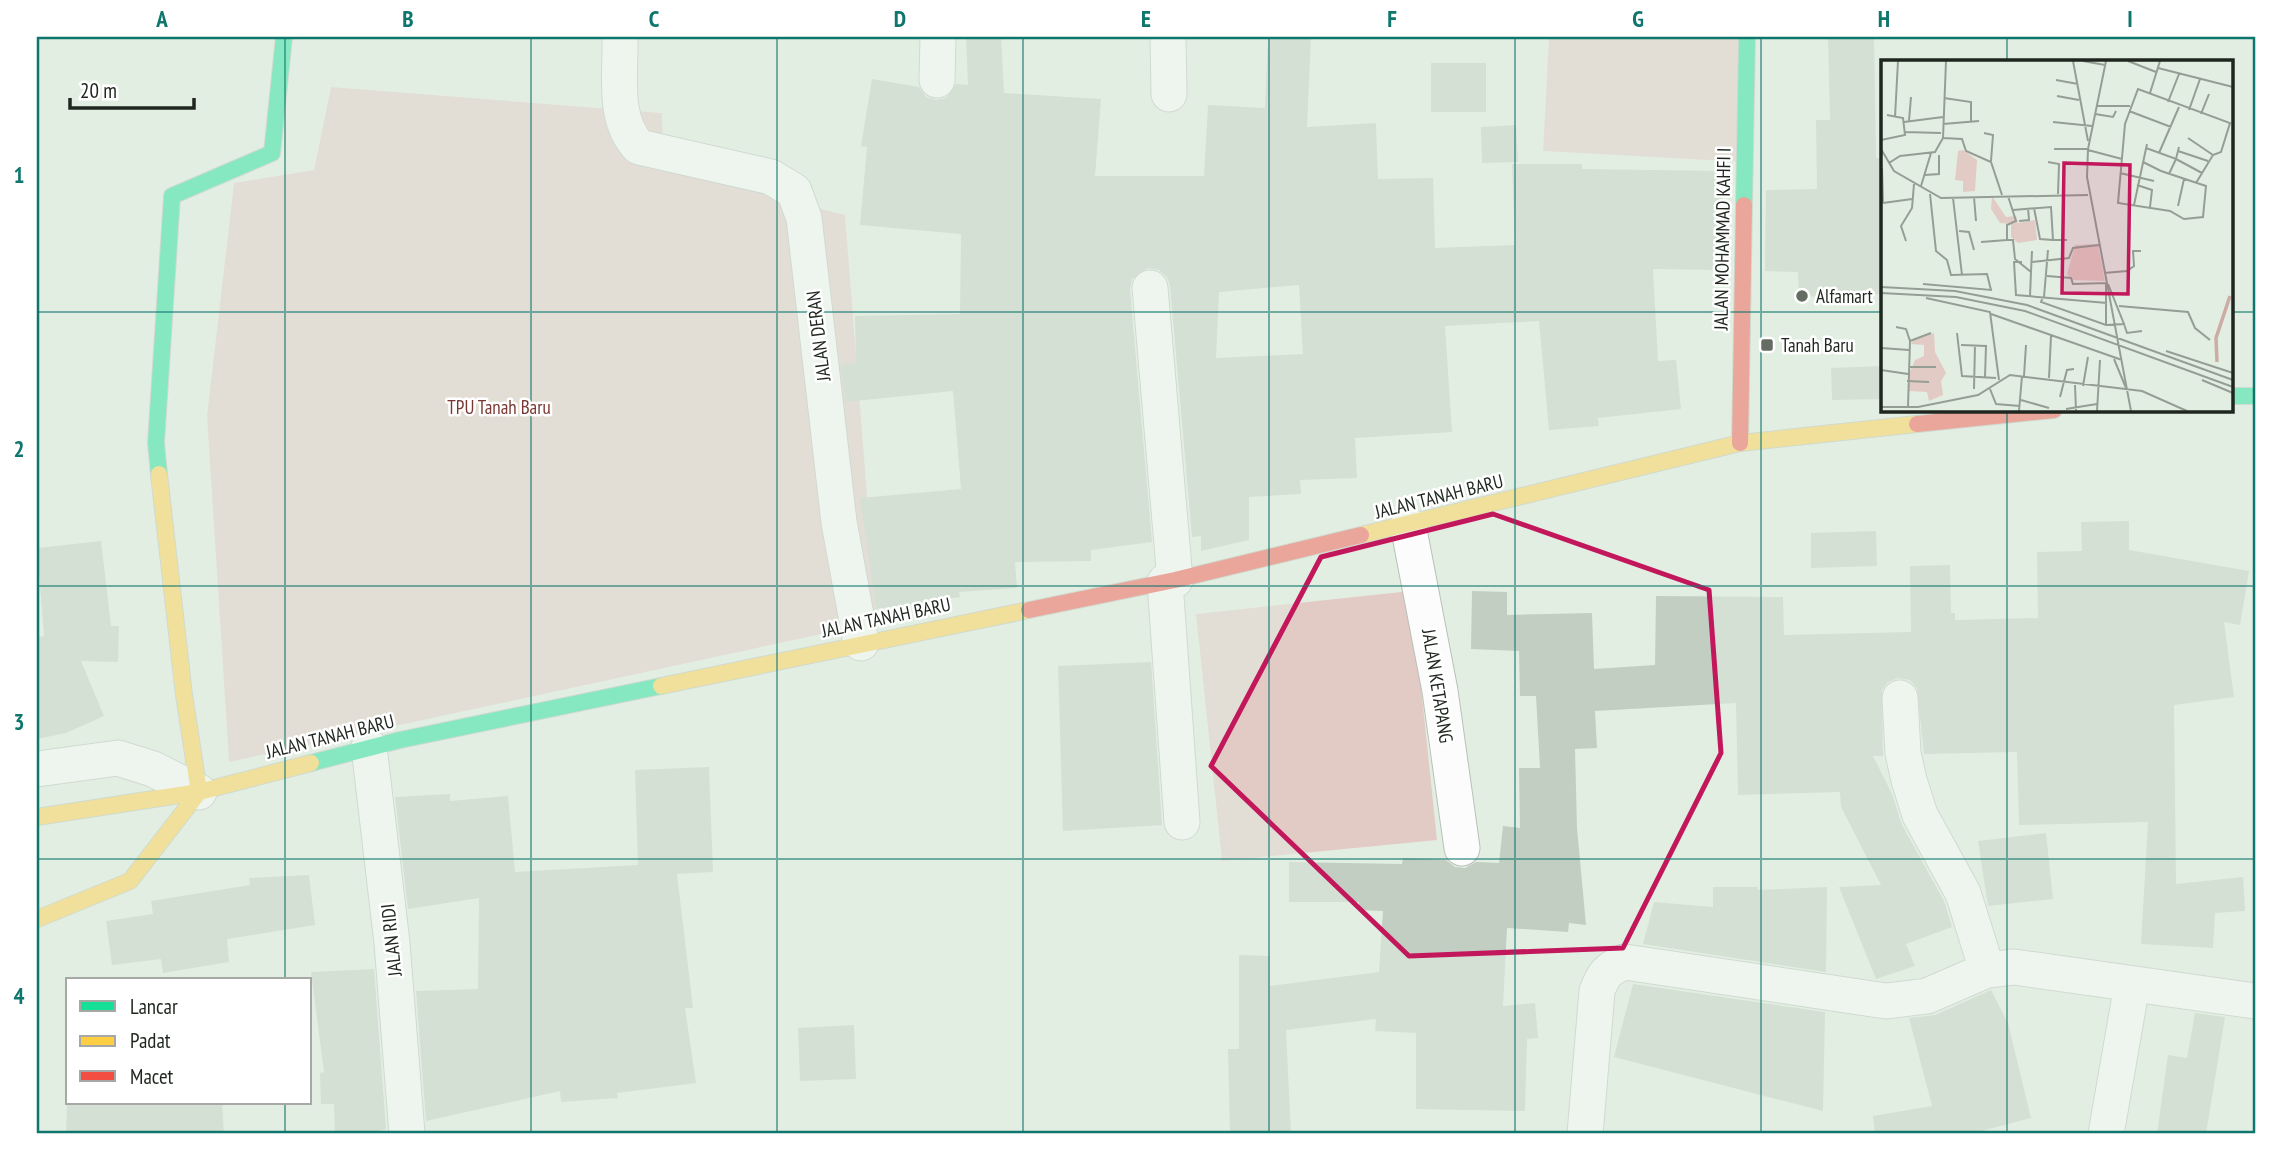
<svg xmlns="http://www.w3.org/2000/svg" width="2292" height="1171" viewBox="0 0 2292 1171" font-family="'PT Sans Narrow',sans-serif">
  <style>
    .green { fill: #e2cbc4 }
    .building { fill: #c2cec2; fill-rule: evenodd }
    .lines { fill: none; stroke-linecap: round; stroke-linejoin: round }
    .street-casing { stroke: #b8c1b8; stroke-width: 37 }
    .fast-casing { stroke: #b8c1b8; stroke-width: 18 }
    .slow-casing { stroke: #b8c1b8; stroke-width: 18 }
    .jam-casing { stroke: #b8c1b8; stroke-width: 18 }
    .street { stroke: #fbfcfb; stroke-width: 35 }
    .fast { stroke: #16e098; stroke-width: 16 }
    .slow { stroke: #ffcf43; stroke-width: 16 }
    .jam { stroke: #f24e42; stroke-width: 16 }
    .marked { fill: none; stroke: #c2185b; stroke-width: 5; stroke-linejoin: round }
    .grid { fill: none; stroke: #0f766e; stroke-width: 2; stroke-opacity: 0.55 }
    .poi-dot { fill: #646c64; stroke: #fff; stroke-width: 2.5 }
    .labels { text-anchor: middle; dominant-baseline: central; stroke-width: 5; stroke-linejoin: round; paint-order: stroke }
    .street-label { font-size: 19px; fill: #1f261f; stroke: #fff }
    .poi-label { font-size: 19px; fill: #1f261f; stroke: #fff; text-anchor: start }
    .park-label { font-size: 19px; fill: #783733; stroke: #fff }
    .inset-river { fill: none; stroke: #ccaca5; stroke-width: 3.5 }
    .inset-road { fill: none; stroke: #959e95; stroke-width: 2 }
    .view { fill: #c2185b; fill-opacity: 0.15; stroke: #c2185b; stroke-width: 3.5 }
    .inset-edge { fill: none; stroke: #1f261f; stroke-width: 3.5 }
    .neatline { fill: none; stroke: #0f766e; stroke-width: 2.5 }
    .grid-label { font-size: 23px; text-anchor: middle; font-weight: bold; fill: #0f766e }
  </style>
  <rect width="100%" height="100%" fill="#e3eee3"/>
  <!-- green -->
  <path class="green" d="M1549,37H1750L1744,162L1543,151Z
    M331,87L662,113L663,168L845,215L877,622L229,762L207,416L234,183L314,170Z
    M1411,591L1437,840L1222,861L1196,614Z"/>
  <!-- building -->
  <path class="building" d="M966,37H1001L1004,93L1101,99L1095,176H1204L1208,105L1265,108L1268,37H1311L1307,127L1376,123L1378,179L1433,178L1435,248L1515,245L1512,164H1582V169L1723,171L1721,270L1653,269L1658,361L1676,360L1681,409L1598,418L1599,426L1549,430L1539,321L1445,326L1452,432L1355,438L1357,478L1300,480L1301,494L1249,497V540L1201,551V536L1192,537L1170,286L1167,277L1159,270L1148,268L1132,279L1130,290L1152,542L1091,550V561L1015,562L1017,588L959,592L960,597L876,609L860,498L961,489L953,391L845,402L841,365L856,363L855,316L960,314L961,234L860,225L867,147L861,146L872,79L919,87L926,97L936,100L946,98L956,84L968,85ZM1299,285L1303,354L1216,358L1219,292Z
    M1828,37H1874L1876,158H1882V294L1799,297L1798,272L1765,271L1766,190L1817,189L1816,120H1830Z
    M1431,63H1486V112H1431Z
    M1516,125L1518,162L1482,163L1481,127Z
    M1882,366V399L1832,400L1831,368Z
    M2129,521V550L2249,571L2240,625L2224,622L2234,697L2174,705L2176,884L2243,877L2245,911L2215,913L2213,948L2141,944L2148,822L2019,825L2017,752L1924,754L1917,688L1910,680L1898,678L1888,682L1882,690L1883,756H1873L1892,794L1902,825L1944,901L1952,927L1906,944L1915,966L1876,979L1839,887L1881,885L1841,807L1840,792L1738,795L1736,703L1595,711L1597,748L1575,749L1577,828L1586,925L1569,923L1568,932L1507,928L1503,1006L1535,1003L1538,1038L1527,1039L1525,1111L1416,1109V1033L1375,1031L1376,1019L1286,1030L1291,1134H1230L1228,1049H1239V955L1270,956V986L1379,972L1383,911L1359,910V902H1289V862L1402,864L1403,858L1446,860L1455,867L1465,868L1476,862L1499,863L1503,826L1520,828L1519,768H1540L1536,696H1520L1519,651L1471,649L1472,591L1507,592V615L1592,613L1594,669L1655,665L1656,596L1783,597L1784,635L1911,632L1910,566L1950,565L1951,613H1955V620L2038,618L2037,552L2082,551L2081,522Z
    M1876,531L1877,566L1811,568V533Z
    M101,541L111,626H119L118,662L81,661L104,716L66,733L37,739V637L44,636L37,548Z
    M1151,662L1162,825L1063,831L1058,666Z
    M709,767L713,872L677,874L693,1008H685L696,1083L617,1093L618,1098L561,1102L560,1091L426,1121L416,991L478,989L479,898L408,909L395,797L450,794V801L508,796L515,872L638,865L635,770Z
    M2046,833L2053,899L1988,906L1978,841Z
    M309,875L315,925L227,939L229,962L163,973L161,959L112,965L106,921L153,914L151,901L250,885L249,878Z
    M1713,887H1758V890L1827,887L1826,972L1643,944L1654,902L1713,907Z
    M374,969L386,1129L379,1131V1134H335L334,1104H321L320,1073L324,1072L311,972Z
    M1633,984L1825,1012L1823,1111L1614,1057Z
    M1991,990L2008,1023L2031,1118L1970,1134H1875L1873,1116L1932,1106L1909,1018L1935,1015Z
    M2195,1013L2225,1017L2206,1134H2157L2168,1055L2187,1058Z
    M854,1025L856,1079L800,1081L798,1028Z
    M67,1103H222L224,1134H66Z"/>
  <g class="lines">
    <defs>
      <path id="street" d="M620,37C621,74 612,119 639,147L771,177L794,191L804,218L839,522L861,643
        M1168,37L1169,94
        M937,80L938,37
        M1150,288L1175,580
        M1408,525L1440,691L1462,848
        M1165,582L1182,822
        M1900,698L1903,753L1909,780L1920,815L1963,893L1987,970
        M369,747L392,943L407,1134
        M37,769L118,758L153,769L199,792
        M1585,1134L1597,991C1603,975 1608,968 1625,962L1886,1001L1927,996L1987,970L2014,967L2255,1001
        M2106,1134L2132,985"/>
      <path id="fast" d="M1744,205L1747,37
        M2231,396H2255
        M159,474L156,443L172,196L272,153L284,37
        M311,763L400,740L661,686"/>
      <path id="slow" d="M1361,535L1740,443L1917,424
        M661,686L1029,610
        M37,817L199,792L311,763
        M37,919L130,881L199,792L184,695L159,474"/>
      <path id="jam" d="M1917,424L2054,410
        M1740,443L1744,205
        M1029,610L1175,580L1361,535"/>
    </defs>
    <!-- street casing -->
    <use href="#street" class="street-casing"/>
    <!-- fast casing -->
    <use href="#fast" class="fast-casing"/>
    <!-- slow casing -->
    <use href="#slow" class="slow-casing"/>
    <!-- jam casing -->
    <use href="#jam" class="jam-casing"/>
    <!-- street -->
    <use href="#street" class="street"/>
    <!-- fast -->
    <use href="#fast" class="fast"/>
    <!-- slow -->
    <use href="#slow" class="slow"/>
    <!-- jam -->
    <use href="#jam" class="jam"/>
  </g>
  <!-- marked area -->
  <path d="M0 0H2292V1171H0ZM1493,514L1709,590L1721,753L1623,948L1409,956L1211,766L1321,557Z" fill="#e3eee3" fill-opacity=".55" fill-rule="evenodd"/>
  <path class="marked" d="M1493,514L1709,590L1721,753L1623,948L1409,956L1211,766L1321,557Z"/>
  <!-- grid -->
  <path class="grid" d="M285,37V980M531,37V1134M777,37V1134M1023,37V1134M1269,37V1134M1515,37V1134M1761,37V1134M2007,37V61M37,312H1882M2231,312H2255M2007,410V1134M37,586H2255M37,859H2255M285,1103V1134"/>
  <!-- markers -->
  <g class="poi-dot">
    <circle cx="1802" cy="296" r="7"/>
    <rect x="1760" y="338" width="14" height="14" rx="3.5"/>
  </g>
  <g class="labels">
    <!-- street labels -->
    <g class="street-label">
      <text transform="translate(1722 239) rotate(-89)">JALAN MOHAMMAD KAHFI I</text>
      <text transform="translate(818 336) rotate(-97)">JALAN DERAN</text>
      <text transform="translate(1439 496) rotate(-14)">JALAN TANAH BARU</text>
      <text transform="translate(886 617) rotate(-12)">JALAN TANAH BARU</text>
      <text transform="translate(1438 686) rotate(81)">JALAN KETAPANG</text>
      <text transform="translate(330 736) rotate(-14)">JALAN TANAH BARU</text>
      <text transform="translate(391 940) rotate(-96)">JALAN RIDI</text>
    </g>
    <!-- poi labels -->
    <g class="poi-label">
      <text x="1816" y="296">Alfamart</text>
      <text x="1781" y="345">Tanah Baru</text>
    </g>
    <!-- park labels -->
    <g class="park-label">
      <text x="499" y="407">TPU Tanah Baru</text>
    </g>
  </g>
  <!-- overview -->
  <g transform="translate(1881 60)">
    <rect width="352" height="352" fill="#e3eee3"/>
    <path d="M82,90L96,100L94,131L82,132V121L74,120L77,91ZM111,136L125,157L135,156L137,163L154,160L156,180L137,183L130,177V164L119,163L110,149ZM217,184L224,221L191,220L186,214L194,185ZM53,273L54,292L65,313L60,321L62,335L48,341L46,332L28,331V314L34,300L43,296V285L30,284L34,278Z" fill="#e2cbc4"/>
    <path class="inset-river" d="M336,302L335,278L349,236"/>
    <path class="inset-road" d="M192,1L207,81M202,1L224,5M225,1L207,89L206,117L250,351M247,1L275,12M277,8L352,27M175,20L197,24M269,33L279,1M176,36L198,40M63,38L90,42V61M287,42L298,14M215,46H249M308,50L319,19M248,51L290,67M214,54L232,57L235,51M320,54L328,34M14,57L17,1M28,61L30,37M23,62L62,57M172,62L211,66M62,64L98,61M24,72L60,73M103,73L112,75L110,101M62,78L81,79L85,91L110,102L121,135M62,78L65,1M307,78L332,95M0,80L24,75L22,58L6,55M265,88L295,99L298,87M0,89L13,111L60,138L207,135M173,89H206M207,90L241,99M297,91L327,101M278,93L298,47M167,102L178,104L177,134M262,102L280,111L325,126L322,157L303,159L289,151L237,143L244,64L257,29L349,63L340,92L332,95L315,123M8,103L19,96L54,92L62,78M1,108L2,143M239,113L273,121M288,114L295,99L321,113M44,115L58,114V95M256,125L271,130L269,147M40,126L50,93M127,136L135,161L126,165V180H132L134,199L150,212L149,236M93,137L95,161M72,138L81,215M2,143L31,139M253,145L266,84M297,146L303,119M153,148L159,179L172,180M132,150L170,147L172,180H186M138,161L148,160L147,148M78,171L88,172L93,190M25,181L20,166L31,148L33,124M100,182L126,180M141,202H133L135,235L226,243M150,202L188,198L192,188L218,185M150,212L151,191M223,213L246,211L253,206L252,191H260M166,216L190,218L192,224L226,223M42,224L110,230L106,214L70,215L66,200L55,191L49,134M225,224V265M0,227L74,231L146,245L352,320M0,233L75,237L144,251L352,327M162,237L160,242L225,265L243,264L227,224M163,237L167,190M45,238L109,252L118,320M238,246L307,252L314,268L329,280M110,254L241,300M243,264L246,273L261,271M15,267L25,269L29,281M76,273L81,316L115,318M80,285L105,286L104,317M0,288L28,290M285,291L352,313M233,299L245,328M28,307H55M0,310L27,314M143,316L145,285M168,318L170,276M321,320L352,333M26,321L48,322M194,325L195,351M202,326L207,297M93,329L94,285M109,329L115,344L139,346M179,337L186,310L193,309M140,340L168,348M0,347H37L97,335L129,315L261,331L306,351M27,347L29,281L50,273M185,349L216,344M138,351L141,316M216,351L219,300"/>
    <path class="view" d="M183,103L249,105L247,234L181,233Z"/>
    <rect width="352" height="352" class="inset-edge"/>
  </g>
  <!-- border -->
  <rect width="2292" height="1171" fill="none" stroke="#ffffff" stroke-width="77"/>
  <!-- legend -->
  <rect x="66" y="978" width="245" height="126" fill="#ffffff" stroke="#a5a8a5" stroke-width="2"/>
  <rect x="80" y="1001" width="35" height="10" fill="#16e098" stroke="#a5a8a5" stroke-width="2"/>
  <text x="130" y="1014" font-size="21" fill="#1f261f">Lancar</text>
  <rect x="80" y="1036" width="35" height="10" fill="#ffcf43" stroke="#a5a8a5" stroke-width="2"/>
  <text x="130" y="1048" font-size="21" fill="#1f261f">Padat</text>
  <rect x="80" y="1071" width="35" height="10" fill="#f24e42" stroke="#a5a8a5" stroke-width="2"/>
  <text x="130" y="1084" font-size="21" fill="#1f261f">Macet</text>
  <!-- scale -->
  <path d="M70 98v10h124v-10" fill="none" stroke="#1f261f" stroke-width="3.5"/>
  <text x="80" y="98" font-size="21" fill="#1f261f" stroke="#ffffff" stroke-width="5" paint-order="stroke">20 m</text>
  <rect x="38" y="38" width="2216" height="1094" class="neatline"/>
  <g class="grid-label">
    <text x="162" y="27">A</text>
    <text x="408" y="27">B</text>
    <text x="654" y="27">C</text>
    <text x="900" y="27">D</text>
    <text x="1146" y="27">E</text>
    <text x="1392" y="27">F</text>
    <text x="1638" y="27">G</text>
    <text x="1884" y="27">H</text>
    <text x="2130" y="27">I</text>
    <text x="19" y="183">1</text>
    <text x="19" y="457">2</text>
    <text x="19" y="730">3</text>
    <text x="19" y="1004">4</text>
  </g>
</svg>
